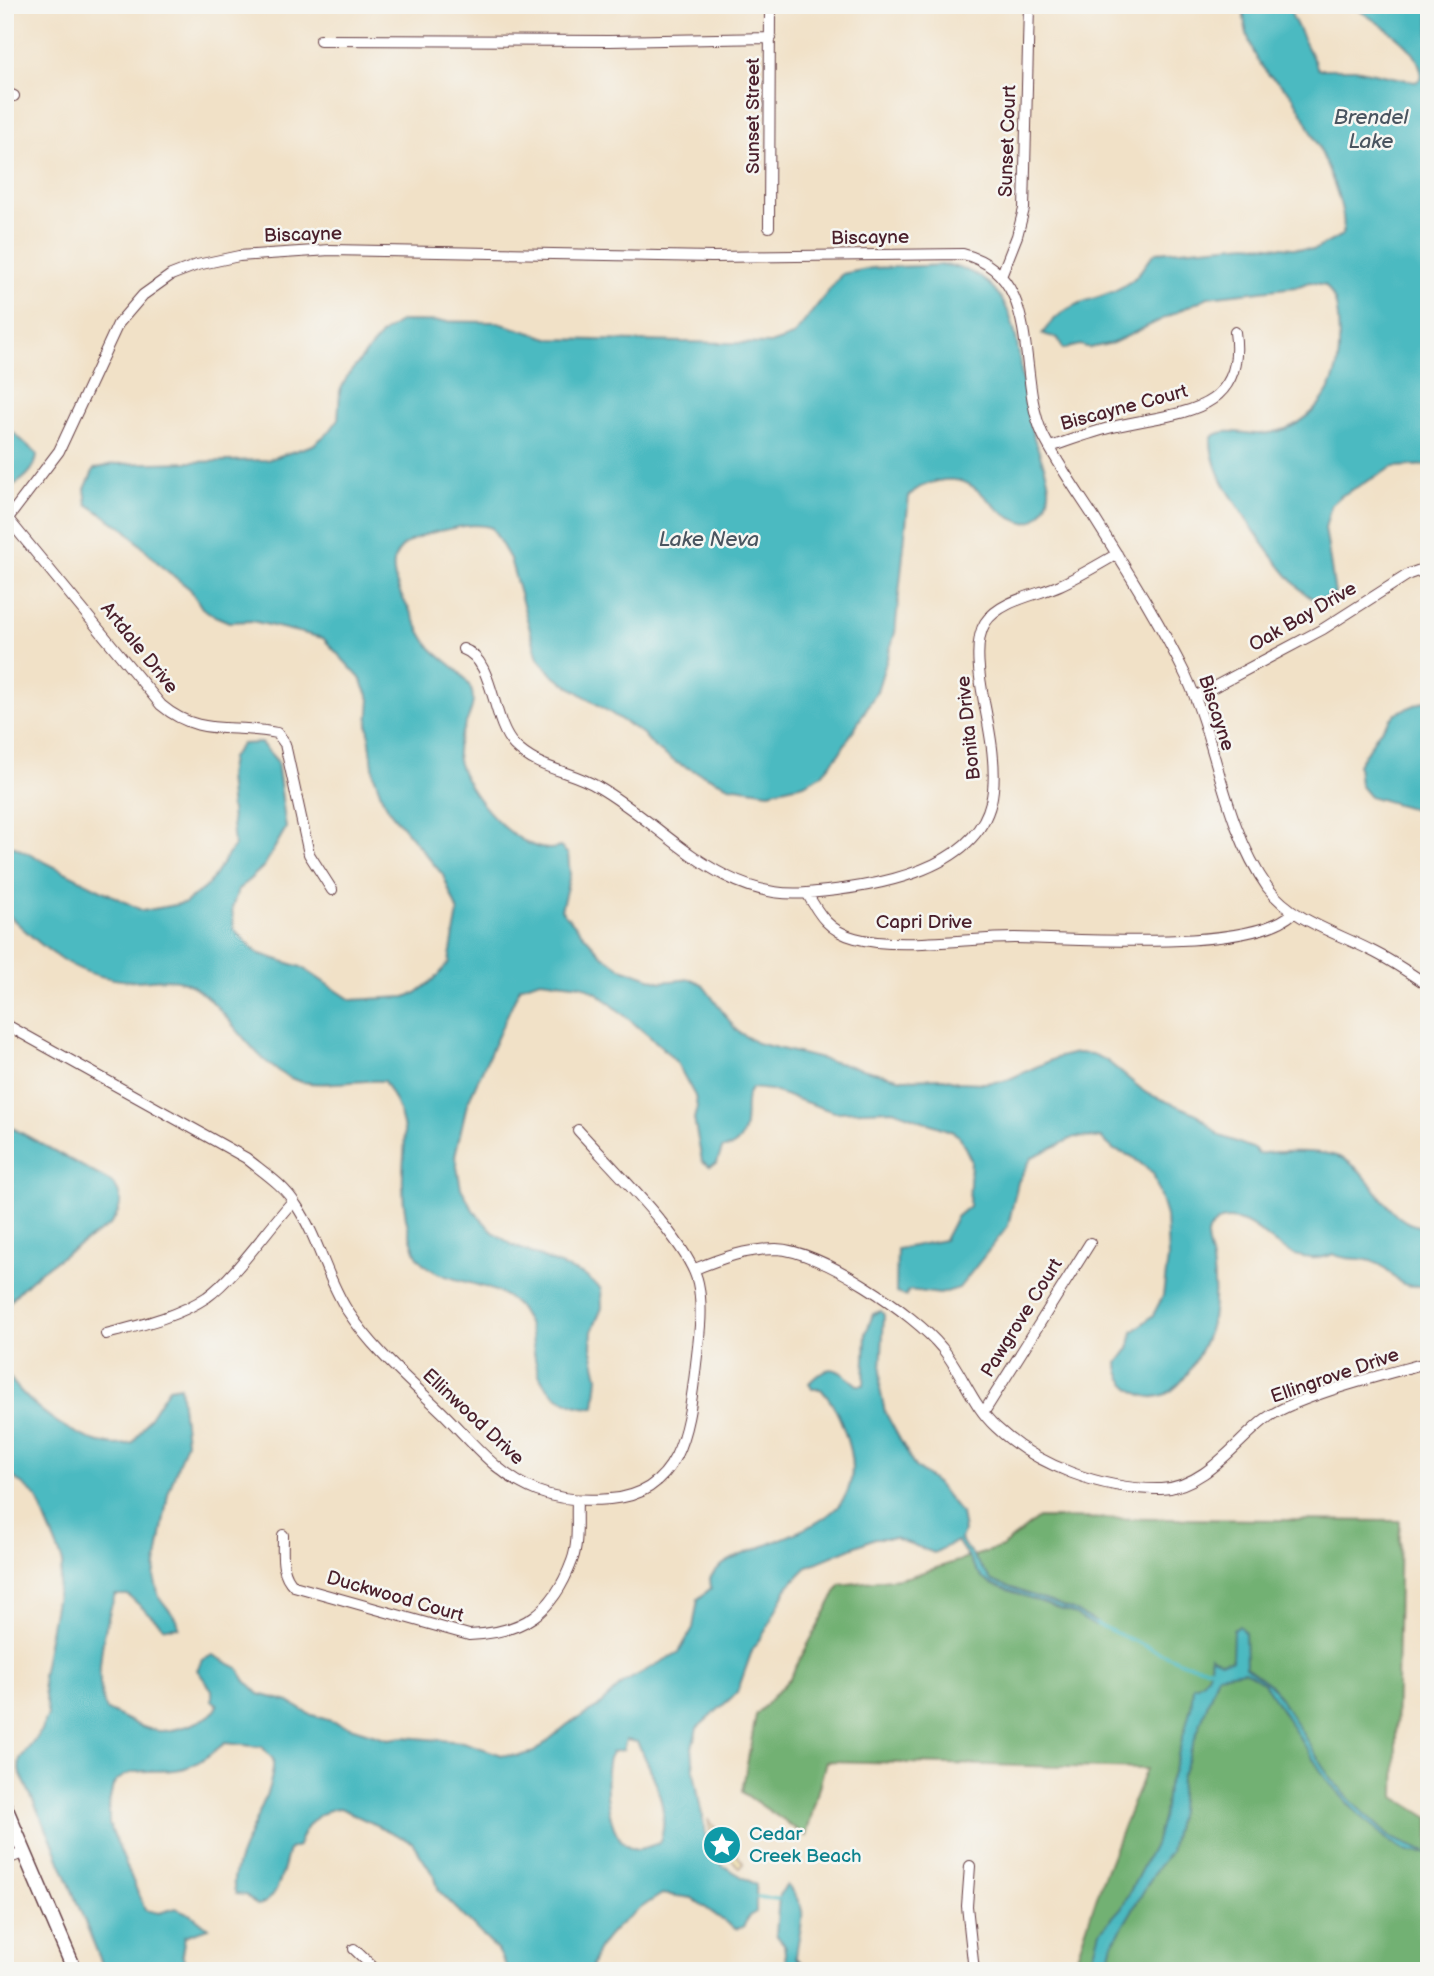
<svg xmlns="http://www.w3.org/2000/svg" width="1434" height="1976" viewBox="0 0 1434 1976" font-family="'Balsamiq Sans',sans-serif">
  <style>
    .forest { fill: #72b173; stroke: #5e684f; stroke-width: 2 }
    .sand { fill: #eeda9e; stroke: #9c7c64; stroke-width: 2 }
    .water { fill: #4bbac1; stroke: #4a6c76; stroke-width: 2; fill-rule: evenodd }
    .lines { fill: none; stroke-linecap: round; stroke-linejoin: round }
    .stream { stroke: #4bbac1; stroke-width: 3.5 }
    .street-casing { stroke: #633c42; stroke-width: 12 }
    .secondary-casing { stroke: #633c42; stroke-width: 17 }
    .street { stroke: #fff; stroke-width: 10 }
    .secondary { stroke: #fff; stroke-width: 14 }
    .labels { text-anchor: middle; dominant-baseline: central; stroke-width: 5; stroke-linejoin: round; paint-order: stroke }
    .street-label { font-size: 19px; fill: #4a1f2b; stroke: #f6f6f2 }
    .culture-label { font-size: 19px; fill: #0d838f; stroke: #f6f6f2; text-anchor: start }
    .water-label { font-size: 21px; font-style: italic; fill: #4a5560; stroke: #f6f6f2 }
  </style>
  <rect width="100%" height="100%" fill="#f6f6f2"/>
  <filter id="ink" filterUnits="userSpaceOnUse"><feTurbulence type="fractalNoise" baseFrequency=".0143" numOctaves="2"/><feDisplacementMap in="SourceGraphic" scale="14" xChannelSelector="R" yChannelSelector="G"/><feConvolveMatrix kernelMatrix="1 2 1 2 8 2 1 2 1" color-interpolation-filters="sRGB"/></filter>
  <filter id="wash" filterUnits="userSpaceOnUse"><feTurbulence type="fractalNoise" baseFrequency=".00686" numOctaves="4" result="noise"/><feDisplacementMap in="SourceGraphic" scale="28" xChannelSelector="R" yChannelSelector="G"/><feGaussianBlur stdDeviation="1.57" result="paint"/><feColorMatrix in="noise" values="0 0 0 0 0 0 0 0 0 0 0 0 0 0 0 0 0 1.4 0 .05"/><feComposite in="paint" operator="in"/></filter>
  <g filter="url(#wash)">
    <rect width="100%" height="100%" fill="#f1e1c7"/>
    <!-- forest -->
    <path class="forest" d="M1038,1518L1400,1521L1395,1797L1429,1818V1971H1072L1101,1884L1146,1769L826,1761L806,1836L742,1792L756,1715L790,1678L840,1585L908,1577L1002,1547Z"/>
    <!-- sand -->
    <path class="sand" d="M708,1819L744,1864L740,1868L712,1839Z"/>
    <!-- water -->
    <path class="water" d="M1244,5H1291L1292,16L1318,69H1355L1416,82L1420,79C1428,49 1372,20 1351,5H1429V465L1393,467L1341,496L1331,505L1325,528L1335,594C1329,597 1321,601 1315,599C1294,595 1227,493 1218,472C1214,462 1211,450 1211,440L1213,436C1228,427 1244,435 1261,434C1309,431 1341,390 1339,341C1338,322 1340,300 1325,285L1310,282L1296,287L1208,297L1113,343L1090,348L1080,345L1063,349L1058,338L1042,334C1072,292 1097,306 1131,281C1142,273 1146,259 1157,252L1248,244L1314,250L1341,236C1355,215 1307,119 1293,97C1287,88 1277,82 1269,75C1253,59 1242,27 1244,5Z
      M945,265C1029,277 1014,361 1030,425C1034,442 1051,477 1049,492C1048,505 1039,522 1025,523C987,515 983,472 938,481C928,483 916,488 909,496L895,633L877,691L839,754L822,774L804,784L769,792L729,786L677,763L654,747L643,734L555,677L538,658L510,559L492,528C477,522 459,527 444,530C389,540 381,564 410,611C417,624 421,636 431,648C444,662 463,670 471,689C480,710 455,733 457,755C461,789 523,862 560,847L568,854L570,875L561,910L601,954L621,968L661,982L691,979L702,984L737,1031L757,1043L902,1079L944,1078L958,1082L984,1083L1005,1081L1056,1058L1076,1053L1092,1054L1106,1060L1146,1093L1197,1114L1220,1136L1255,1149L1258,1154C1276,1151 1322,1150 1339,1157C1376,1171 1385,1229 1429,1227V1285C1388,1291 1400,1270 1371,1261C1359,1257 1344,1261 1334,1254C1279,1275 1262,1210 1221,1220C1215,1224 1208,1228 1207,1236C1207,1245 1211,1254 1212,1262C1216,1289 1216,1317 1205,1341C1193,1368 1169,1415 1133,1390C1123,1383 1118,1375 1118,1363L1129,1348L1133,1332L1153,1315L1163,1296L1168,1258L1166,1216L1153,1173L1131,1156L1114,1150L1101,1138L1075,1137L1032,1157L1018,1182L1008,1226L959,1288L940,1294L909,1290L906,1296L896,1293L897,1249L944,1240L956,1217L969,1206L971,1160L960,1137L953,1132L893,1110L834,1112L770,1090L752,1088C738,1102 755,1132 733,1146C730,1148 725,1147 722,1149L717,1163L710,1166L702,1161L694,1119L697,1107L695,1096L677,1063L662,1047L599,994L582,985L540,980L520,987L467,1104L455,1156L461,1188L473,1210L493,1232L514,1246L584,1275L601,1289L602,1308L592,1331L591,1346L598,1377L595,1407C584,1409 576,1406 565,1401C519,1377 546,1340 518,1307C493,1276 428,1287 415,1251C406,1227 402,1198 403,1173C403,1157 407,1141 403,1125C400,1110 392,1094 384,1081C359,1079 316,1089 293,1079C249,1061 227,1003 187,983C172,976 149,981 133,981C74,978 47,951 5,912V842L143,911L185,903L208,885L234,846L228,776L231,758L242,744L261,743L277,761L286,828L264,866L238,890L232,908L234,929L257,953L301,967L351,1000L405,997L416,993L437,977L449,962L458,912L443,875L391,813L382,797L374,775L368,725L370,699L360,678L323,638L252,621L229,622L215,616L202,608L190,589L161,566L126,530L87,504L85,489L94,469L113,464L267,460L313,445L329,432L338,420L340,391L348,375L382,334L401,321L495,322L552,339L770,344L793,336L842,274L872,268Z
      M5,425L37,454C37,470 20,484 5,488Z
      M1429,699V809H1414L1369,796L1360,785L1358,765L1378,733L1396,713Z
      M5,1124L111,1182C125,1196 122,1210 110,1225C73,1251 32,1270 5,1308Z
      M881,1311L884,1315L880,1389L885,1412L915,1467L936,1483L961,1513L964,1531L961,1539L964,1545L992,1581L1073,1610L1097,1623L1095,1626L1072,1613L991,1584L982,1578L957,1541L934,1553L895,1538H875L808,1566L788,1586L766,1630L753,1648L737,1693L697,1728L692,1747L694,1772L707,1842L722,1865L756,1885V1912L749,1916L743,1927L735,1929L692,1898L662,1894C636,1910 595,1937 591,1971H509L499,1952L439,1891L435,1878L412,1842L340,1808C319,1809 304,1827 298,1846L289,1849C284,1866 278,1904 257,1905L246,1895L236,1894C222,1867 277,1799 273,1759L262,1747L225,1743C214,1751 203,1762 188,1767C163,1777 133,1761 113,1785L109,1803V1824L145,1910L159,1913L176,1908L192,1915L208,1928L185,1936L182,1954L188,1971H105L51,1839L19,1770L20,1759L38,1736L48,1715L42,1676L63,1562L36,1496L5,1470V1370C25,1406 91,1455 133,1443L169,1388L180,1386L186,1442L168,1494L154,1577L159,1597L177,1620L179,1627L165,1628L128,1595H115C105,1623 91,1683 107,1710C123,1717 141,1729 159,1731C174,1732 214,1720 218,1705L212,1700V1690L197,1670L202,1660L213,1655L238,1668L246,1681L259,1694L289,1702L309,1714L388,1739L404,1737L463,1742L502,1755L519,1756L534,1752L568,1724L597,1708L623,1683L679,1652L693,1628L698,1599L711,1588L710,1578C722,1559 746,1554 764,1546C810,1526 863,1513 850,1451C844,1427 838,1408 821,1389H812L809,1383C830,1361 836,1368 857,1385H864L866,1333L873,1314ZM626,1740L637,1742C651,1768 673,1813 659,1843C653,1845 644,1849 638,1849C606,1847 603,1780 609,1758L612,1752L623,1750Z
      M1239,1626L1245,1633L1246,1667L1273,1687L1331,1779L1354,1804L1391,1838L1428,1853L1408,1852L1390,1842L1353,1809L1326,1779L1264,1683L1245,1671L1218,1675L1181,1778L1179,1811L1170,1852L1156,1870L1113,1943L1106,1971H1089L1100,1931L1122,1907L1156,1841L1165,1807L1167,1786L1173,1773L1191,1707L1193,1686C1206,1684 1212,1669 1210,1656L1221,1661L1232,1660L1233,1630Z
      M787,1885C813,1915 799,1921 796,1957L810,1971H787L784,1944L776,1935L779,1895Z"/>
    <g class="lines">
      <!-- stream -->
      <path class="stream" d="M1096,1624L1186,1664L1210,1668
        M756,1897L778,1899"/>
    </g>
  </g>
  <g filter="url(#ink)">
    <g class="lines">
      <defs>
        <path id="street" d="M320,40L610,41L771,38
          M5,92L14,96
          M769,227L770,5
          M1002,274L1017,236L1024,209L1029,5
          M1050,447C1071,440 1092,432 1113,427C1172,412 1247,417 1235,332
          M8,519L161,705C200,738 232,723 277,733L285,744L309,854L332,890
          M5,522L59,451L118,324L143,295L171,275L197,265L239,256L330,250L712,257L963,254C1045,275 1015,375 1043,435C1057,463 1076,490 1093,516C1126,569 1159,620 1186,676C1218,745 1223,824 1268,888C1292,920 1335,932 1370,950C1391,960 1410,973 1429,986
          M463,649C495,660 491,721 514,745C538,770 570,770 598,787C666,826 720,901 807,893C819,915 829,931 855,938C897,950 968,938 1014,938C1074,938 1253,954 1294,912
          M1195,697L1323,629L1409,574L1429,567
          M807,893C868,888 974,873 991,802C998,772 990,732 984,702C980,681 973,642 985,623C1000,600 1038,595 1060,585C1080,576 1098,565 1117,554
          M5,1024L246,1158C263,1172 284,1185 296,1205C318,1237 326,1277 347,1310C373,1350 410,1381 444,1414C473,1443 498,1476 537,1491C560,1500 586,1501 610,1499C681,1494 688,1428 695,1373C698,1344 704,1311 698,1283C690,1243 608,1164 578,1130
          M695,1269C722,1258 746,1249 776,1249C820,1250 915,1314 942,1348C962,1372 972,1405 996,1427C1037,1466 1103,1490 1161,1489C1204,1487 1233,1445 1264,1420C1294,1396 1388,1374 1429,1362
          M106,1334C141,1325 177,1317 207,1297C235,1277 268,1228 293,1201
          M984,1412L1090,1243
          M283,1535C283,1554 280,1573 294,1586L469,1635C523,1633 553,1613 572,1561C579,1543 576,1520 577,1501
          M5,1842L18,1837
          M5,1860L25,1852
          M970,1866L967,1906L974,1971
          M354,1949L377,1971"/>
        <path id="secondary" d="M5,1807L75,1971"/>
      </defs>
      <!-- street casing -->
      <use href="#street" class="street-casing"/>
      <!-- secondary casing -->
      <use href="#secondary" class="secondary-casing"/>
      <!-- street -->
      <use href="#street" class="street"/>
      <!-- secondary -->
      <use href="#secondary" class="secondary"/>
    </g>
  </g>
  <!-- icons -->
  <defs>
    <symbol id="sight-disc" viewBox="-11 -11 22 22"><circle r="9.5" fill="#0f9aa8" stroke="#f6f6f2"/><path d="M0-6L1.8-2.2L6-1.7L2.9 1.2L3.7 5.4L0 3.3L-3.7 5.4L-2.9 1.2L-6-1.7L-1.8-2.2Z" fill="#fff"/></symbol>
  </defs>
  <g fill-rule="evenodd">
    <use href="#sight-disc" x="700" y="1823" width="44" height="44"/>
  </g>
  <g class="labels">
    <!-- street labels -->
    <g class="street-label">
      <text transform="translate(753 116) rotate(-90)">Sunset Street</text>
      <text transform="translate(1008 141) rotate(-88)">Sunset Court</text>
      <text transform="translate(303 235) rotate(-2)">Biscayne</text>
      <text transform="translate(870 238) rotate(-1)">Biscayne</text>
      <text transform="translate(1124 408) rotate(-15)">Biscayne Court</text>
      <text transform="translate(1303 617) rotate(-30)">Oak Bay Drive</text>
      <text transform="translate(139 648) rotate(51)">Artdale Drive</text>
      <text transform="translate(1216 713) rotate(72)">Biscayne</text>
      <text transform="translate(969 728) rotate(-96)">Bonita Drive</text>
      <text x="924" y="922">Capri Drive</text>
      <text transform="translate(1022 1318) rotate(-58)">Pawgrove Court</text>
      <text transform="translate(1335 1376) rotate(-19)">Ellingrove Drive</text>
      <text transform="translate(473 1417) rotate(43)">Ellinwood Drive</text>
      <text transform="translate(395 1597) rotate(16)">Duckwood Court</text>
    </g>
    <!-- culture labels -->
    <g class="culture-label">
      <text x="749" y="1834">Cedar<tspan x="749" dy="22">Creek Beach</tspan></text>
    </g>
    <!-- water labels -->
    <g class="water-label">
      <text x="1371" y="117">Brendel<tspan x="1371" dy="24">Lake</tspan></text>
      <text x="709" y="539">Lake Neva</text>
    </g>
  </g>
  <!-- margin -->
  <rect width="1434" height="1976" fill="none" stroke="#f6f6f2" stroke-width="28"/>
</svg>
